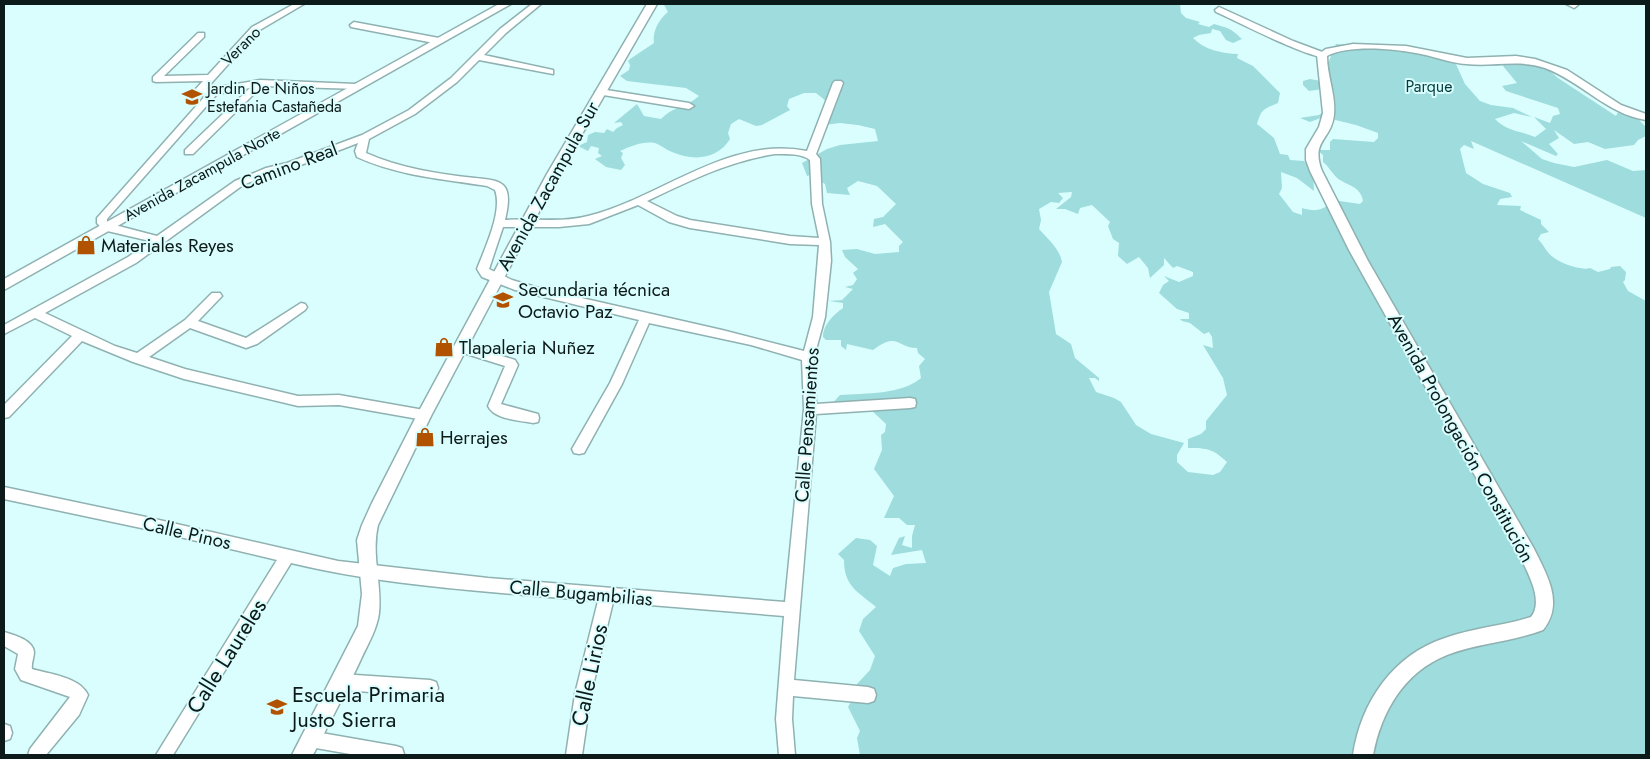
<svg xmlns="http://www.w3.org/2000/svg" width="1650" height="759" viewBox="0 0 1650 759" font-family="Jost,sans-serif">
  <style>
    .green { fill: #9edcdd; fill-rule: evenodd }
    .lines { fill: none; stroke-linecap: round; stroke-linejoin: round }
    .minor-casing { stroke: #8fb1b1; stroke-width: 3 }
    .major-casing { stroke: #8fb1b1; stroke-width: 3 }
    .minor { fill: #fff; fill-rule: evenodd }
    .major { fill: #fff; fill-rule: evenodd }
    .labels { text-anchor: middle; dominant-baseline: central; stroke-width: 4; stroke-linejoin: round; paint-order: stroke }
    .far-street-label { font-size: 16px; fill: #0d1a1a; stroke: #dafefe }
    .far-park-label { font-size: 16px; fill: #033c3d; stroke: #dafefe }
    .far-poi-label { font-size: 16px; fill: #0d1a1a; stroke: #dafefe; text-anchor: start }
    .street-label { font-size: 19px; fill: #0d1a1a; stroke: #dafefe }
    .poi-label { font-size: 19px; fill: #0d1a1a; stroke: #dafefe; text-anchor: start }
    .near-street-label { font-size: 22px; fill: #0d1a1a; stroke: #dafefe }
    .near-poi-label { font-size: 22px; fill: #0d1a1a; stroke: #dafefe; text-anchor: start }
  </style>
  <rect width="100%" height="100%" fill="#dafefe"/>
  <!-- green -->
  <path class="green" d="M667,4H1180L1181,13L1186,18L1200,22L1198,24L1209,27L1214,24C1230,29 1229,27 1242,39L1233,43L1226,40L1220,31L1212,29L1211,33L1199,35L1193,38C1203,49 1223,54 1238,54L1237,58L1253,66L1280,93L1278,103C1262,110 1262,109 1257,124L1274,138L1280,154L1288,155L1290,160L1304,161L1313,171L1314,191L1297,178L1281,172L1282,188L1279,194L1293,212L1302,215V208C1316,212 1323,211 1333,200L1360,204L1363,201C1361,187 1349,186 1340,180C1333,176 1329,166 1323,162V155L1317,150H1330V142L1333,139L1374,142L1378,138V133L1356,125L1323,117L1310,122L1300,118L1319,115L1328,108L1323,89L1309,91L1303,85V81L1310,79L1321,81L1330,77L1324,73L1336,44L1416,48L1450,58L1455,62L1465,84L1480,101L1491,105L1513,108L1532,117L1514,113L1495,119C1506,131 1521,131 1535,137L1546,129L1534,117L1550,123L1553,116L1560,114L1558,108L1506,91L1502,86L1517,83L1503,66L1512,57L1543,65L1558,78L1616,116L1618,112L1639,120L1646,127V136L1638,140L1634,145L1605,149L1588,142L1574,144L1554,130L1559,138L1549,144L1558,154L1556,156L1521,141L1542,159L1554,163L1574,167L1607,160L1633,171L1646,170V218L1471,141L1474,149L1464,145L1460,149L1466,173L1483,184L1510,193L1512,197L1500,199L1497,205L1521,206L1520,210L1541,220V224L1549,232L1541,234L1538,239C1543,244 1547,253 1553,257C1560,263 1581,271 1590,268L1598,272L1610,269L1611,267L1620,266L1626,272L1625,280L1623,282L1628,291L1646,301V755H860L857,738L860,731L848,707L855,695L857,684L870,670L875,656L859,631L863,619L876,607C857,591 844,586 844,560L838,554L856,538L870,540L877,546L873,565L890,576L893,568L906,564L926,563L922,550L891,555L899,538L905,536L902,545L912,548V536L915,525H907L899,518H884L894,496L874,469L882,450L881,435L885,432L886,424L869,408L831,405L840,395C866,393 901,395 921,378L919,366L925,359L918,353L917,348C897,348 898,331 873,350L847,344L846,350L841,346V340H826L823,337C823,325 834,314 843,308V303L829,301L842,300L853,289L845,287L853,285L857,279L853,273L858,269L845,257L842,250L857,249L875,254L899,252V246L903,242L885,224L873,227L874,219L883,217L896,204L877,186L858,181L847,188L850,195L827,193L825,184L810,175L807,176L802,163L827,149L840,145L878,141L875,129L858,125L840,123L824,125L820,122L832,113V106L816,93H804L789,99L787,106L790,110L762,125L756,126L739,119L731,124L728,133L730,139C717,160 693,161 672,152C666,150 661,145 655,143C643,141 631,146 620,151L623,153L621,158L625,165L621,170L606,167L595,159L602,156L598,153L599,148L591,146L588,151L578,146L587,142L588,135L595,132L604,133L607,129L613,132L617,128L623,125L621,122L614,123L637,104L644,116L661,119C674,106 685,108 699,96L686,88L627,81L620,76L629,70L630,65L628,61L630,59L654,43C652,32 659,19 668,12L664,5ZM1072,192L1071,197L1056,209H1065L1078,214L1080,208L1092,205L1110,222L1108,226L1113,239L1119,243L1118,256L1127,264L1139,257L1148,268L1150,278L1164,265V258L1173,268L1177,266L1193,272V276L1179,282L1164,276L1169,281L1163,285L1159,293L1177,309L1189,313V319H1180L1182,321L1190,323L1204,334L1209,332L1212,337L1213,348L1203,345L1223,378L1227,395L1206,421V429L1201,434L1188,439V448C1208,448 1213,449 1227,462L1220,472L1213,475L1188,472L1177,462V455L1184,443L1151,434L1136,425L1121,402L1114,398L1096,392L1089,378H1095L1099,381V378L1075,358L1071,344L1056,334L1049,292L1062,262C1060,249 1047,238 1039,229L1041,220L1039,209L1051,202L1059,203L1063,198L1058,193Z"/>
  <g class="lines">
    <defs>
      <path id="minor" d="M294,4H304L258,31L206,89L260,80L356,84L361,87L359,89L262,86L193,154H185V150L250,88L217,94L107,219V222L111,224L157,236L235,181L266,168L287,163L362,135L409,110L451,78L500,29L532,4H541L506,33L484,55L553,70V74L479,60L457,82L415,114L369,139L366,153C400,168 438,174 475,178C483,179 498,179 504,186C511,194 507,211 505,220C532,218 562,223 588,216C661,198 728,135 807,151L833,83L835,81H841L843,83L816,154L820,159L822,204L830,242L831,261L825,317L814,357L816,404L910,398L915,399L916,403L915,407L910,408L816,414L794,680L868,687L874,689L876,695L874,701L868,703L793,696L792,719L795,755H779L776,719L784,616L613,602L591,694L582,755H566L575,694L598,601C496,592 391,587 291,563L173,755H156L277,560L146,529L4,499V487L146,517L338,561L488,578L785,602L804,409L802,360L751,345L649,323L622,384L584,453L579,454L574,453L572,449L610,383L639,320L515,290L482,277L477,269C485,248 503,211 495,190L487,186C443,179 399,176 357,157L355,151L358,143L293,168L273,173L243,185L136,263L45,313L115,346L137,353L185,320L212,293H220L222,296L198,321L246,338L301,303L305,304L307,307L305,310L257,344L246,348L190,328L149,357L185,369L298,396L339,395L424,410L429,411L430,415L429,419L424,420L339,405L298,406L184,379L133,362L82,341L9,417L4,418V405L72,336L35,318L4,334V325L128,257L150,241L103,230L97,223V218L206,95H198L193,92L203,81L156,82L153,81V77L198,33H204V37L164,76L208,75L252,27ZM775,154C786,154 801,153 810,160L812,204L819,238L790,236L690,220L677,216L647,201C689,181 729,161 775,154ZM638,205L669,222L690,228L790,244L819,245L813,317L804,351L722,330L542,289L512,280L489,269L503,227H559L589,224Z
        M1566,4H1577L1578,5L1574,8Z
        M1219,7L1293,41L1325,53L1326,55L1325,57C1310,59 1234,20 1216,12L1215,10Z
        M354,22L439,38L443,41L439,44L351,27L350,25Z
        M600,89L689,103L694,106L689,109L597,94L595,92Z
        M461,343L515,360L518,365L501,404L538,414L539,418L538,422L533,423C519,420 495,420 488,406L505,366L457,351L455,348L457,345Z
        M4,632C14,635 33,640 34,652C34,658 31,663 32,669C49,674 80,677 88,695L79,715L46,755H28L30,749L70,697L21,680L15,669L18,654L4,646Z
        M341,674L430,680L436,682L438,688L436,694L430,696L341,690L335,688L333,682L335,676Z
        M4,724L10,726L12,733L10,739L4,741Z
        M310,731L396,746L402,748L404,754L356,755L310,747L304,745L302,739L304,733Z"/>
      <path id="major" d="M499,4H511L4,290V279Z
        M647,4H657L559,174L431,416L378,525C371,554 382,583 379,613C377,629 368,644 361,659C346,692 329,723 313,755H292L358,626L362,594L357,540L362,525L372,503L419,411L547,174Z
        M1353,44L1406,46L1467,58L1516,56L1535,59L1567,70L1621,105L1646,114V120C1607,114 1582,82 1545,68C1519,59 1493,67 1466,64C1451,63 1436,57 1421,54C1396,49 1350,44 1327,56C1327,76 1336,95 1334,114C1332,140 1310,140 1322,171L1368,261L1533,547C1546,573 1565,603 1543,630C1512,642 1478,643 1447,655C1404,672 1381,712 1373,755H1353C1361,702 1393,655 1445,638C1473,628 1503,626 1531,617C1544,601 1528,574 1521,558L1349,250L1310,171L1306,160V149L1319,127L1323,113L1317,55L1326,49Z"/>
    </defs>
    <!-- minor casing -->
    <use href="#minor" class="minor-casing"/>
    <!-- major casing -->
    <use href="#major" class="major-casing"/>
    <!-- minor -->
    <use href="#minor" class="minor"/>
    <!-- major -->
    <use href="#major" class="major"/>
  </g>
  <!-- icons -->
  <defs>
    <symbol id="school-bare" viewBox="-9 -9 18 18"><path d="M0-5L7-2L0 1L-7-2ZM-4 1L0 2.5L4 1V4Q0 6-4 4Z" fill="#b15200" stroke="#dafefe" stroke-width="2.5" paint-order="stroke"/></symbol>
    <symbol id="shop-bare" viewBox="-9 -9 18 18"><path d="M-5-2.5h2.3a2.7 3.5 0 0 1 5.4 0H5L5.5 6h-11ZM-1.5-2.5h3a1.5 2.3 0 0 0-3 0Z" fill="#b15200" stroke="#dafefe" stroke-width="2.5" paint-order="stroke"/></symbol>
  </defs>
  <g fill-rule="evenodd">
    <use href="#school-bare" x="178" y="83" width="28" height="28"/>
    <use href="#shop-bare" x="72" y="231" width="28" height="28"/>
    <use href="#school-bare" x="489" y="286" width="28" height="28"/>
    <use href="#shop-bare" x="430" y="333" width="28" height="28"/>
    <use href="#shop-bare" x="411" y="423" width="28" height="28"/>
    <use href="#school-bare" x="263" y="693" width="28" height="28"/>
  </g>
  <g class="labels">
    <!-- far-street labels -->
    <g class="far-street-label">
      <text transform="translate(241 46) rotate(-45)">Verano</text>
      <text transform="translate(202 174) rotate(-29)">Avenida Zacampula Norte</text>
    </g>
    <!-- far-park labels -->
    <g class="far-park-label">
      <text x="1429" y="86">Parque</text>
    </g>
    <!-- far-poi labels -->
    <g class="far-poi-label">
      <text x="207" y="88">Jardin De Niños<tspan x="207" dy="18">Estefania Castañeda</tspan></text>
    </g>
    <!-- street labels -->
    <g class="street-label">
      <text transform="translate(289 166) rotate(-21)">Camino Real</text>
      <text transform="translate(548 186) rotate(-61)">Avenida Zacampula Sur</text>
      <text transform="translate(807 425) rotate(-86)">Calle Pensamientos</text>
      <text transform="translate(1461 438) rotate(61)">Avenida Prolongación Constitución</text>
      <text transform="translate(187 533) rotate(13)">Calle Pinos</text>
      <text transform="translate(581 593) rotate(5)">Calle Bugambilias</text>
    </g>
    <!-- poi labels -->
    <g class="poi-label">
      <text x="101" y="245">Materiales Reyes</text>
      <text x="518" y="289">Secundaria técnica<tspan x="518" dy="22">Octavio Paz</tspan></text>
      <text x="459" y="347">Tlapaleria Nuñez</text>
      <text x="440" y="437">Herrajes</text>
    </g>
    <!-- near-street labels -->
    <g class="near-street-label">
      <text transform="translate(226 656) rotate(-58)">Calle Laureles</text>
      <text transform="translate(589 675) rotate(-78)">Calle Lirios</text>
    </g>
    <!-- near-poi labels -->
    <g class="near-poi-label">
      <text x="292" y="694">Escuela Primaria<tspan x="292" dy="25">Justo Sierra</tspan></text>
    </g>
  </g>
  <!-- border -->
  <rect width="1650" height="759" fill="none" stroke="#0d1a1a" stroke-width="10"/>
</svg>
